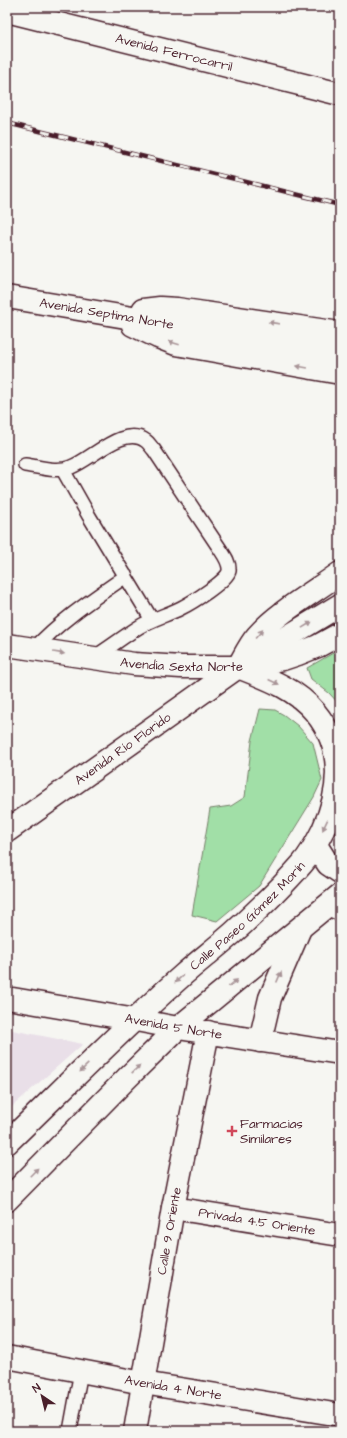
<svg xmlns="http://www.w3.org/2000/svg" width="347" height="1438" viewBox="0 0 347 1438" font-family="'Architects Daughter',sans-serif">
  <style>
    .built { fill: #e9dfe8 }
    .green { fill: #a1dfa7; stroke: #767f69 }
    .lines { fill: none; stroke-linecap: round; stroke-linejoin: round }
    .service-casing { stroke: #4a1f2b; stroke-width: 16 }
    .minor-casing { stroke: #4a1f2b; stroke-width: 25 }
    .tertiary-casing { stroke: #4a1f2b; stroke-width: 25 }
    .secondary-casing { stroke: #4a1f2b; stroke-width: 25 }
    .primary-casing { stroke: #4a1f2b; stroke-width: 25 }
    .service { stroke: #f6f6f2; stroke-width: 13 }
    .minor { stroke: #f6f6f2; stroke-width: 22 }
    .tertiary { stroke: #f6f6f2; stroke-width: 22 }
    .secondary { stroke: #f6f6f2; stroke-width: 22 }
    .primary { stroke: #f6f6f2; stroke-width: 22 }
    .rail-casing { stroke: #4a1f2b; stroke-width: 4.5 }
    .rail { stroke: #f6f6f2; stroke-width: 3; stroke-dasharray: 9; stroke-linecap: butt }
    .oneway { fill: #a99598 }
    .poi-dot { fill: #d1495b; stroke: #f6f6f2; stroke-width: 1.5 }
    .labels { text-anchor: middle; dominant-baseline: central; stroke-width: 4; stroke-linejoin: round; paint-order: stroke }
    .street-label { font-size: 13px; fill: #4a1f2b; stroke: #f6f6f2 }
    .poi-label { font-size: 13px; fill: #4a1f2b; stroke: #f6f6f2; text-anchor: start }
  </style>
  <rect width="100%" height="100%" fill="#f6f6f2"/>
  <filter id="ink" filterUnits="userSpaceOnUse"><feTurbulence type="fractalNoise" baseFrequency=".025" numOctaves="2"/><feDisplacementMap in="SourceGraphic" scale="8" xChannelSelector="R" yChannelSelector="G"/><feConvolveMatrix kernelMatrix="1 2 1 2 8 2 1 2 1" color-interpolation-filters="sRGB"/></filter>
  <g filter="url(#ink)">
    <!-- built -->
    <path class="built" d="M7,1029L83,1044L7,1111Z"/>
    <!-- green -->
    <path class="green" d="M340,649V705L329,693L311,679L307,668Z
      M260,709L275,710L284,715L298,726L313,743L322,780L314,797L259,886L217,921L192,915L210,809L231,806L245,797L252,741Z"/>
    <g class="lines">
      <defs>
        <path id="service" d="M25,465C40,467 57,473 71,467C91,460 124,424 146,441C149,443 151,447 154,450L220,549C224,555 230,563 229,571C227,581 191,603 181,608C167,615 152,619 139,627C123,637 109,648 93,658
          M63,470L89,516L152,620
          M34,649C61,620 93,599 126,576
          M325,908L340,914
          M70,1431L81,1371"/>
        <g id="minor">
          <path id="s1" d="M7,11L340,94"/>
          <path id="s2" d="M7,998L136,1020L178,1028L340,1053"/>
          <path id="s3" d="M173,1208L340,1235"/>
          <path id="s4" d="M135,1431L173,1208L208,1032"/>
        </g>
        <g id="tertiary">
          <path id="s5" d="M7,1357L143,1383L340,1415"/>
        </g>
        <g id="secondary">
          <path id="s6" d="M7,831L238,667"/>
        </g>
        <g id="primary">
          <path id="s7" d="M7,297L340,353"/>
          <path d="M143,310L160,308L177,309L340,333"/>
          <path d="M133,325L158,337L176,344L340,373"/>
          <path id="s8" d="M7,645L134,664L181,667H238L283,659L298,654L318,646L340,634"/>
          <path d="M249,660L340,605"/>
          <path d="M238,667C244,657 249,645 257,636C278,612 314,592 340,573"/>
          <path d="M316,845L328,864L340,872"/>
          <path d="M260,1041L270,998L299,931"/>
          <path id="s9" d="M7,1143C65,1087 122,1029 183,975C199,961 217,947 234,932C257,911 281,888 302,864C311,854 317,842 323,830C341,790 345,748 315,712C295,688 266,678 238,667"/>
          <path d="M7,1200L127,1078L178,1028L340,895"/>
        </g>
      </defs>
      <!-- service casing -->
      <use href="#service" class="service-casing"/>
      <!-- minor casing -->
      <use href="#minor" class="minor-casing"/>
      <!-- tertiary casing -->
      <use href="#tertiary" class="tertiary-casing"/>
      <!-- secondary casing -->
      <use href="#secondary" class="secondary-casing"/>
      <!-- primary casing -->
      <use href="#primary" class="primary-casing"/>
      <!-- service -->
      <use href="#service" class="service"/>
      <!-- minor -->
      <use href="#minor" class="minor"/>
      <!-- tertiary -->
      <use href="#tertiary" class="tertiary"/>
      <!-- secondary -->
      <use href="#secondary" class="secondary"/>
      <!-- primary -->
      <use href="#primary" class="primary"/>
      <defs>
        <path id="rail" d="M7,123L340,205"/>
      </defs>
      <!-- rail casing -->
      <use href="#rail" class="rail-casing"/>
      <!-- rail -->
      <use href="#rail" class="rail"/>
    </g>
    <!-- one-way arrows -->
    <defs><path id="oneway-solid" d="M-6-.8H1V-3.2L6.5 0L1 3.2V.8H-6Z"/></defs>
    <g class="oneway">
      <use href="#oneway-solid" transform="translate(274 323) rotate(-172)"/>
      <use href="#oneway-solid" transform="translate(174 343) rotate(-162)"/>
      <use href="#oneway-solid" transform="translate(302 367) rotate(-170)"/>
      <use href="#oneway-solid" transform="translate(307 625) rotate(-31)"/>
      <use href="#oneway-solid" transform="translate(259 634) rotate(-49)"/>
      <use href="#oneway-solid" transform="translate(59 653) rotate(9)"/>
      <use href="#oneway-solid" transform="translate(274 682) rotate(25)"/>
      <use href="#oneway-solid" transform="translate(325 825) rotate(115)"/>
      <use href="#oneway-solid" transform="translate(279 977) rotate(-67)"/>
      <use href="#oneway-solid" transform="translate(179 979) rotate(137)"/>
      <use href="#oneway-solid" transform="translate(233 983) rotate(-39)"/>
      <use href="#oneway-solid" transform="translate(84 1068) rotate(136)"/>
      <use href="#oneway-solid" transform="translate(136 1069) rotate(-44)"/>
      <use href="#oneway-solid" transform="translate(34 1172) rotate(-45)"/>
    </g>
  </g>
  <!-- markers -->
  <path class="poi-dot" d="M230 1125h4v4h4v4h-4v4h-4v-4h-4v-4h4z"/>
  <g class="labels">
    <!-- street labels -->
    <g class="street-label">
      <text stroke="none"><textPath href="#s1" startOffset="172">Avenida Ferrocarril</textPath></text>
      <text stroke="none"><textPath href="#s7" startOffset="101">Avenida Septima Norte</textPath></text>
      <text stroke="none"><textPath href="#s8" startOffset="176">Avendia Sexta Norte</textPath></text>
      <text stroke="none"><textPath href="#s6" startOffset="142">Avenida Río Florido</textPath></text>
      <text stroke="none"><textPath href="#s9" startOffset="331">Calle Paseo Gómez Morín</textPath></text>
      <text stroke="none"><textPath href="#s2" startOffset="169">Avenida 5 Norte</textPath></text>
      <text stroke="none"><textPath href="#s3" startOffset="85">Privada 4.5 Oriente</textPath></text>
      <text stroke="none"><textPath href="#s4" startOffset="203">Calle 9 Oriente</textPath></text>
      <text stroke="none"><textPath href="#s5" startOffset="169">Avenida 4 Norte</textPath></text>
    </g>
    <!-- poi labels -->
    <g class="poi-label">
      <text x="240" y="1124">Farmacias<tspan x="240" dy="15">Similares</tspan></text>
    </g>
  </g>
  <!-- margin -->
  <rect width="347" height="1438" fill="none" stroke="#f6f6f2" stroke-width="24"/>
  <rect x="12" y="12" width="323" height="1414" fill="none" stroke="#4a1f2b" stroke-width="1.5" filter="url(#ink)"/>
  <!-- north arrow -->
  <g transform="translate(42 1396) rotate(325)" stroke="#f6f6f2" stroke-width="3" paint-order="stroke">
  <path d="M0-3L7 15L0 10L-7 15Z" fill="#4a1f2b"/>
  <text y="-6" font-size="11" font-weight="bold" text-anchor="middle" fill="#4a1f2b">N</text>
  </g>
</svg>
